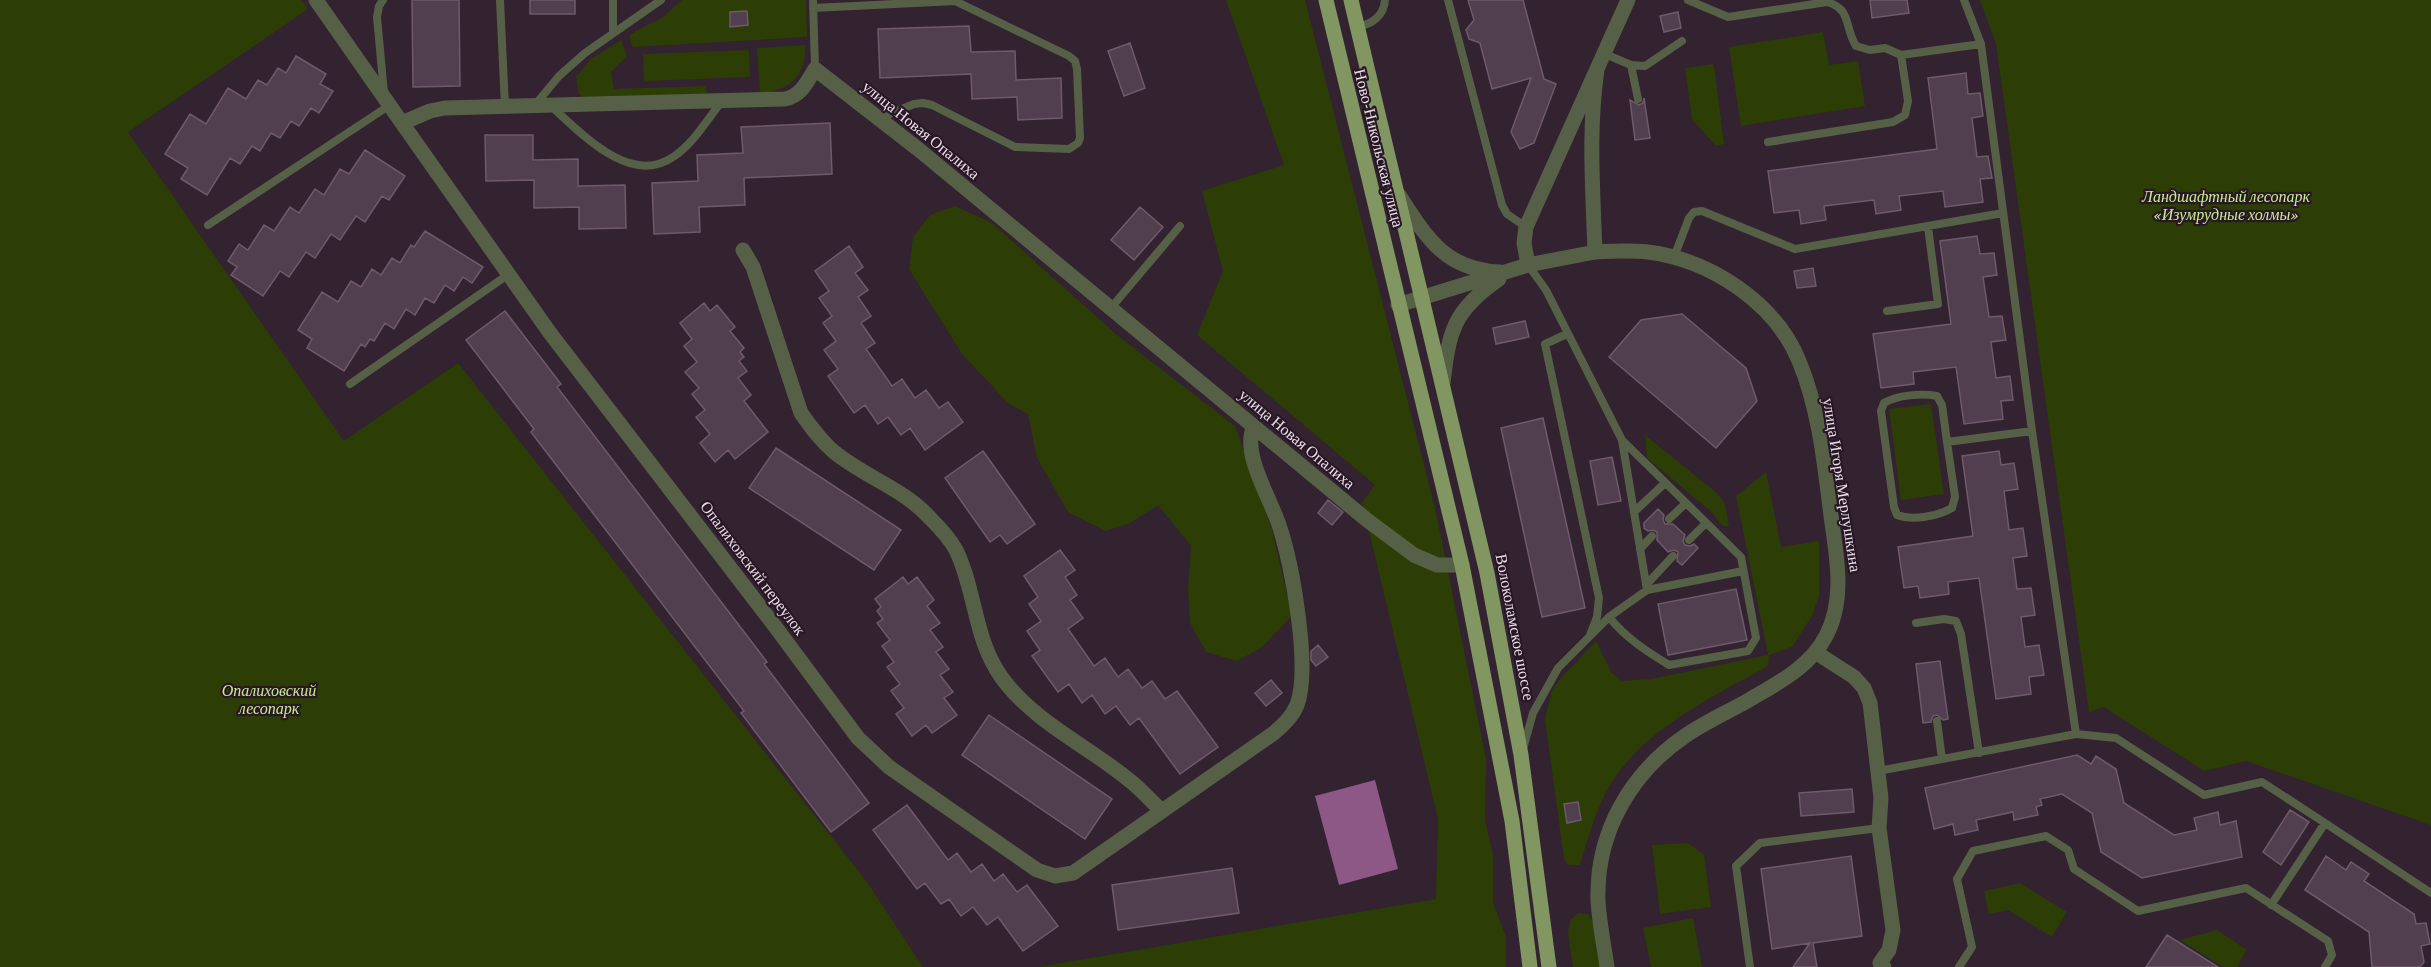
<svg xmlns="http://www.w3.org/2000/svg" width="2431" height="967" viewBox="0 0 2431 967" font-family="'Crimson Pro',serif">
  <style>
    .green { fill: #2c3e05 }
    .water { fill: #8d5885 }
    .building { fill: #513e4e; stroke: #6e5a6a; stroke-width: 1.5 }
    .lines { fill: none; stroke-linecap: round; stroke-linejoin: round }
    .service { stroke: #556046; stroke-width: 8 }
    .minor { stroke: #556046; stroke-width: 15 }
    .tertiary { stroke: #556046; stroke-width: 15 }
    .primary { stroke: #819661; stroke-width: 15 }
    .labels { text-anchor: middle; dominant-baseline: central; stroke-width: 4.5; stroke-linejoin: round; paint-order: stroke }
    .street-label { font-size: 16px; fill: #eadee8; stroke: #281826 }
    .park-label { font-size: 16px; font-style: italic; fill: #c8ec90; stroke: #281826 }
  </style>
  <rect width="100%" height="100%" fill="#332230"/>
  <!-- green -->
  <path class="green" d="M0,0H301L308,9L128,132L344,441L458,363L867,882L923,967H0Z
    M682,0H806L807,37L633,47L629,35L663,17Z
    M1226,0H1305L1435,508L1486,759L1485,820L1493,855V903L1506,937V967H1038L1436,899L1438,819L1362,502L1375,485L1197,335L1223,271L1202,191L1284,165Z
    M1980,0H2431V825L2246,761L2204,771L2104,707L2089,712L1996,44Z
    M1823,32L1829,65L1858,61L1865,106L1741,126L1729,47Z
    M621,40L627,56L611,72L614,89L706,86L707,97L586,100L579,94L576,77L590,60Z
    M805,45C807,76 789,91 760,93L757,48Z
    M749,50L750,77L644,81L643,54Z
    M1714,64L1724,144L1716,146L1692,119L1685,68Z
    M955,206L992,223L1117,335L1235,426L1272,530L1292,616L1262,647L1237,661L1206,652L1190,623L1188,588L1191,546L1158,505L1130,523L1106,531L1068,512L1037,458L1028,414L1009,404L962,354L909,269L913,237L930,215Z
    M1931,404L1944,494L1901,500L1889,409Z
    M1645,435L1718,494L1725,504L1729,526H1722L1713,513L1647,458Z
    M1766,472L1781,547L1819,541V596L1812,616L1792,647L1769,655L1768,666C1711,698 1643,729 1609,787C1595,812 1588,838 1580,865H1568L1564,859L1545,719L1552,690L1562,677L1596,641L1611,672L1622,681L1651,679L1768,655L1736,496Z
    M1688,843L1704,855L1711,907L1660,914L1652,845Z
    M2020,883L2067,912L2052,937L2008,910L1989,914L1984,891Z
    M1578,913L1588,914L1595,925L1601,967H1573L1568,933L1570,921Z
    M1693,918L1702,967H1651L1643,928Z
    M2217,930L2247,950L2237,967H2223L2180,940Z"/>
  <!-- water -->
  <path class="water" d="M1375,780L1398,869L1339,885L1315,796Z"/>
  <!-- building -->
  <path class="building" d="M412,0H459L460,86L413,87Z
    M530,0H575V14H530Z
    M1468,0H1523L1544,79L1556,84L1534,143L1520,149L1511,132L1531,78L1492,89L1480,43L1469,39L1466,30L1474,20Z
    M1870,0H1907L1909,13L1872,18Z
    M747,11L748,25L730,27V12Z
    M1678,12L1681,28L1664,32L1660,16Z
    M969,26L971,52L1015,51L1016,80L1061,78L1062,118L1018,120L1017,97L972,99L971,74L880,78L878,29Z
    M1130,43L1145,88L1124,96L1108,51Z
    M296,56L326,74L320,84L333,91L319,113L311,108L299,126L291,121L280,138L271,133L260,151L252,146L240,164L230,158L207,195L181,179L188,168L165,154L190,114L206,124L228,88L246,99L258,80L267,85L278,68L286,73Z
    M1966,73L1968,94L1980,93L1983,116L1972,118L1977,157L1988,156L1992,178L1980,179L1983,202L1945,207L1943,191L1899,196L1901,210L1888,212L1876,214L1874,200L1824,206L1826,220L1801,224L1799,210L1774,213L1768,171L1937,149L1928,78Z
    M1644,98L1650,138L1635,140L1630,100L1639,105L1643,103Z
    M830,123L832,174L744,178L745,205L699,207L700,232L654,234L652,183L698,181L697,155L743,153L741,127Z
    M485,135H533V160L578,159V186L625,185L626,228L579,229V207L534,208V180L486,181Z
    M365,150L405,176L389,200L382,196L365,222L356,216L340,240L331,234L315,258L306,252L289,277L280,271L263,296L231,275L237,267L228,261L239,244L248,250L264,225L274,231L290,207L299,213L315,189L324,195L340,169L349,174Z
    M1140,207L1163,227L1134,260L1111,240Z
    M425,231L483,267L472,283L463,277L454,291L445,285L434,303L425,298L415,315L406,309L394,329L385,323L374,341L370,339L365,347L361,344L344,371L307,348L312,339L298,330L322,292L338,302L351,281L361,287L372,269L381,275L392,258L400,263L411,245L414,247Z
    M1977,236L1980,254L1994,253L1997,275L1983,277L1989,317L2002,316L2006,340L1991,342L1996,378L2010,376L2013,400L2001,401L2003,419L1964,424L1956,367L1913,372L1914,384L1881,388L1873,334L1951,324L1940,241Z
    M849,246L863,267L855,273L868,290L858,297L871,316L861,323L875,343L866,349L892,386L902,379L915,398L926,390L939,408L948,402L963,422L925,450L910,428L901,435L888,417L878,424L865,405L854,413L828,376L838,369L824,350L836,341L823,323L832,316L819,298L829,291L815,271Z
    M1813,268L1816,286L1797,288L1794,271Z
    M704,303L710,311L717,305L735,327L730,331L744,348L740,352L744,357L739,361L747,371L738,378L751,395L744,401L768,432L735,459L728,450L715,462L700,443L710,434L696,417L705,410L692,394L699,388L685,372L697,362L684,346L692,339L680,323Z
    M505,311L561,384L557,387L767,662L764,664L869,803L831,832L741,713L744,711L531,432L534,429L466,340Z
    M1682,314L1746,368L1757,401L1716,448L1609,357L1641,320Z
    M1525,321L1529,337L1496,344L1493,328Z
    M1543,418L1585,608L1542,617L1501,428Z
    M776,448L901,530L874,570L749,488Z
    M983,451L1035,524L1007,544L1000,535L990,542L945,478Z
    M1999,451L2001,465L2014,463L2018,489L2004,491L2009,530L2023,528L2027,556L2013,558L2017,589L2031,588L2035,615L2021,617L2025,647L2039,645L2044,675L2029,677L2031,694L1996,699L1979,578L1948,582L1949,594L1920,598L1918,586L1904,588L1898,547L1973,536L1962,456Z
    M1612,457L1621,501L1598,505L1590,461Z
    M1328,500L1343,512L1332,525L1318,513Z
    M1658,509L1664,515L1663,520L1665,524H1673L1685,535L1683,541L1685,545L1690,546L1694,544L1698,548L1682,565L1677,561L1678,552L1674,550L1668,552L1657,540V532L1653,530L1648,531L1644,528V523Z
    M1060,550L1075,570L1065,577L1077,595L1070,600L1083,618L1068,629L1094,666L1105,658L1118,677L1128,669L1142,688L1152,681L1165,699L1177,691L1218,747L1180,774L1139,718L1130,725L1116,706L1105,714L1092,695L1082,703L1069,684L1058,692L1032,656L1040,650L1027,631L1041,621L1029,604L1038,597L1024,576Z
    M903,577L908,584L917,577L934,600L927,606L940,623L930,630L943,647L936,652L949,669L940,675L953,692L944,698L957,715L932,733L926,725L912,736L896,714L904,708L891,691L900,684L887,667L894,662L882,646L890,640L877,623L883,619L877,611L881,607L875,599Z
    M1736,589L1747,640L1668,655L1658,604Z
    M1318,645L1328,657L1316,666L1311,660V651Z
    M1940,661L1948,719L1943,720L1937,715L1933,716L1931,722L1923,723L1916,664Z
    M1271,680L1282,693L1266,706L1255,693Z
    M989,715L1112,799L1085,839L962,755Z
    M2077,755L2091,764L2096,756L2116,769L2124,803L2174,835L2197,830L2194,818L2218,812L2220,825L2236,821L2242,857L2142,878L2101,852L2092,813L2062,794L2040,799L2042,805L2036,807L2038,815L2014,820L2013,812L1976,820L1978,830L1955,835L1953,824L1934,829L1925,788Z
    M1852,789L1854,812L1801,816L1799,793Z
    M1578,802L1581,820L1567,823L1564,804Z
    M907,805L948,860L957,853L971,872L982,864L994,881L1003,874L1017,892L1027,885L1058,926L1023,951L998,917L987,925L973,907L961,916L949,899L941,904L925,883L917,889L873,830Z
    M2290,810L2309,822L2281,865L2263,852Z
    M1851,856L1862,936L1813,943L1817,967H1793L1810,943L1772,949L1761,869Z
    M2326,856L2346,870L2351,862L2369,874L2364,881L2414,914L2416,924L2426,923L2430,944L2421,946L2424,962L2420,967H2372L2369,932L2305,890Z
    M1232,868L1239,913L1118,930L1112,885Z
    M2167,935L2218,967H2146Z"/>
  <g class="lines">
    <!-- service -->
    <path class="service" d="M383,0L379,6L377,17L384,93
      M500,0L505,107
      M613,0V32
      M813,0L815,69
      M1448,0L1502,205L1507,214L1526,227
      M1688,0L1728,17L1827,2C1852,9 1844,27 1856,46L1870,50L1885,48L1901,55L1981,44
      M1964,0L1981,44L2032,431L2076,734
      M813,8L955,1L1069,56L1075,61L1077,69L1080,138L1078,143L1069,149L1015,147L932,105L923,103L914,104L880,118
      M1357,27C1372,24 1384,16 1385,0
      M1605,54L1631,65L1638,99
      M1631,65L1645,66L1682,41
      M535,105L559,76L585,53L661,0
      M551,106C580,132 630,187 673,157C693,144 707,120 722,101
      M1768,142L1893,122L1905,115L1908,101L1901,55
      M208,225L390,105
      M1674,257L1689,218L1694,212L1702,211L1795,249L2003,213
      M1528,265L1546,290L1622,440L1647,590
      M1110,309L1180,226
      M1887,311L1938,304L1928,227
      M1567,334L1545,344L1599,598L1597,617L1590,635
      M350,384L509,274
      M1947,442L1955,497L1952,508C1938,516 1913,521 1897,515L1894,507L1881,411L1884,403C1897,395 1922,393 1937,396L1942,405L1947,442L2032,431
      M1634,512L1665,483
      M1669,519L1686,503
      M1689,540L1706,523
      M1640,549L1652,536
      M1646,585L1673,556
      M1609,617C1626,638 1646,651 1669,665L1748,651L1756,638L1741,557L1622,440
      M1916,623L1944,619L1956,621L1961,634L1979,753
      M1937,721L1942,759
      M1523,749L1533,713L1558,668L1609,617L1647,590L1743,571
      M1878,771L2076,734L2116,738L2204,795L2262,782L2325,823
      M2271,905L2325,823L2431,893
      M1750,967L1736,866L1760,843L1879,828
      M1959,967L1972,947L1957,879L1973,851L2046,836L2068,850L2074,869L2138,911L2246,888L2328,941L2332,955L2325,967"/>
    <!-- minor -->
    <path class="minor" d="M316,0L402,123L430,111L445,108L785,99C801,96 807,82 815,69L918,149L1367,520L1414,555L1437,565H1462
      M402,123L550,333L771,621L858,738L889,767L1037,870L1055,876L1073,873L1274,733C1283,725 1292,717 1297,705C1311,668 1292,563 1279,525C1270,497 1241,453 1254,426
      M743,250L753,267L801,413C811,427 820,440 833,451C864,477 903,488 930,518C939,527 950,539 956,550C976,591 974,640 1002,678C1034,722 1088,746 1129,780C1141,789 1151,801 1162,811
      M1595,252C1612,251 1631,250 1648,252C1710,260 1775,302 1799,361C1818,406 1824,459 1830,508C1835,550 1847,596 1826,636C1810,667 1778,683 1749,700C1728,712 1705,722 1685,736C1631,773 1596,832 1598,900C1599,922 1604,945 1607,967
      M1815,652L1854,677L1864,688L1870,703L1881,798L1879,828L1893,930L1889,950L1880,963L1884,967"/>
    <!-- tertiary -->
    <path class="tertiary" d="M1399,195C1426,237 1445,270 1500,272
      M1528,265L1524,243L1526,227L1628,0
      M1398,305L1528,265L1595,252C1593,191 1588,131 1597,70
      M1443,383C1449,330 1454,310 1499,279"/>
    <!-- primary -->
    <path class="primary" d="M1326,0L1462,565L1512,821L1530,967
      M1351,0L1487,573L1521,755L1549,967"/>
  </g>
  <g class="labels">
    <!-- street labels -->
    <g class="street-label">
      <text transform="translate(921 130) rotate(39)">улица Новая Опалиха</text>
      <text transform="translate(1379 148) rotate(76)">Ново-Никольская улица</text>
      <text transform="translate(1297 439) rotate(40)">улица Новая Опалиха</text>
      <text transform="translate(1842 485) rotate(81)">улица Игоря Мерлушкина</text>
      <text transform="translate(753 568) rotate(53)">Опалиховский переулок</text>
      <text transform="translate(1515 627) rotate(79)">Волоколамское шоссе</text>
    </g>
    <!-- park labels -->
    <g class="park-label">
      <text x="2226" y="196">Ландшафтный лесопарк<tspan x="2226" dy="18">«Изумрудные холмы»</tspan></text>
      <text x="269" y="690">Опалиховский<tspan x="269" dy="18">лесопарк</tspan></text>
    </g>
  </g>
</svg>
